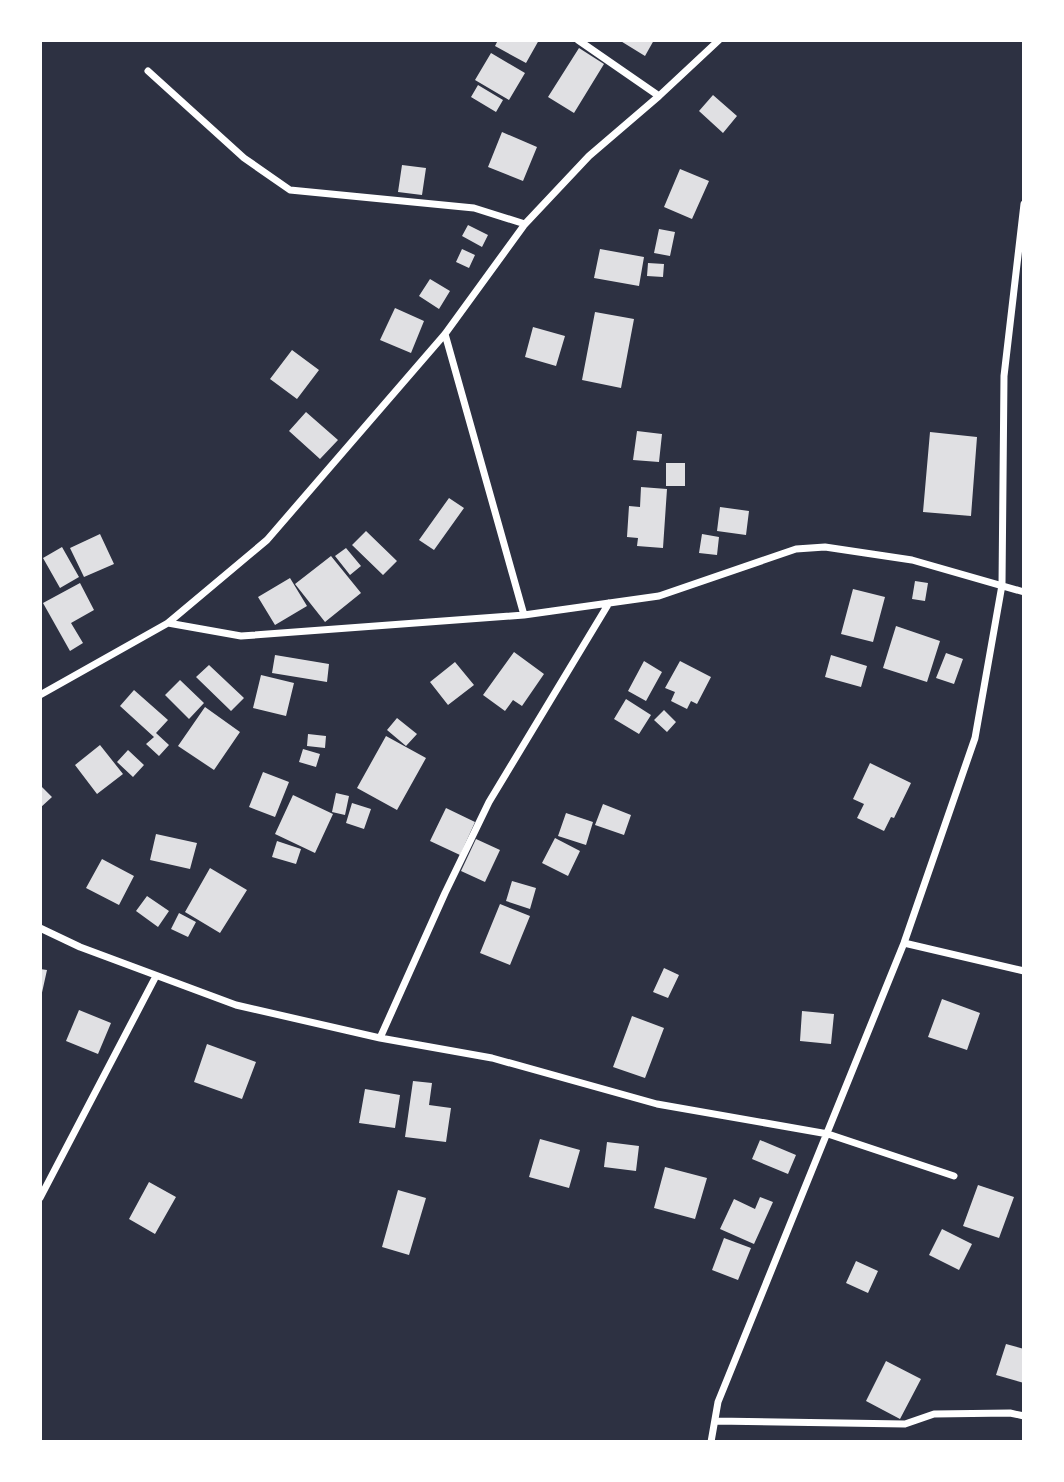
<svg xmlns="http://www.w3.org/2000/svg" width="1064" height="1482" viewBox="0 0 1064 1482" font-family="Cabin,sans-serif">
  <style>
    .building { fill: #e0e0e3 }
    .lines { fill: none; stroke-linecap: round; stroke-linejoin: round }
    .minor { stroke: #fff; stroke-width: 7 }
  </style>
  <rect width="100%" height="100%" fill="#2d3142"/>
  <!-- building -->
  <path class="building" d="M498,40H539L526,63L495,46Z
    M619,40H654L645,56Z
    M579,48L604,64L574,113L548,97Z
    M491,53L525,73L509,100L475,80Z
    M478,85L503,100L496,112L471,97Z
    M713,95L737,116L723,133L699,111Z
    M502,132L537,147L523,181L488,167Z
    M402,165L426,168L422,195L398,192Z
    M680,169L709,181L692,219L664,207Z
    M468,225L488,235L482,247L462,236Z
    M659,229L675,232L670,256L654,253Z
    M462,249L475,255L469,268L456,262Z
    M600,249L644,257L639,286L594,278Z
    M648,263L664,264L663,277L647,276Z
    M430,279L450,291L439,309L419,296Z
    M395,308L424,321L411,353L380,340Z
    M595,312L634,319L621,388L582,380Z
    M533,327L565,336L556,366L525,357Z
    M292,350L319,370L297,399L270,379Z
    M306,412L338,440L320,459L289,431Z
    M637,431L662,434L659,462L633,460Z
    M930,432L977,437L971,516L923,512Z
    M666,463H685V486H666Z
    M641,487L667,489L663,548L637,546L638,538L627,537L629,506L640,507Z
    M449,498L464,508L434,550L419,540Z
    M720,507L749,511L746,535L717,531Z
    M366,531L397,561L383,575L352,545Z
    M100,534L114,564L84,577L70,548Z
    M702,534L719,537L717,555L699,553Z
    M62,547L79,577L60,588L43,558Z
    M346,548L361,566L350,575L335,556Z
    M331,556L361,593L325,622L295,584Z
    M290,578L307,606L275,625L258,597Z
    M915,581L928,583L925,601L912,599Z
    M80,583L94,610L71,623L83,643L70,651L43,603Z
    M853,589L885,597L873,642L841,634Z
    M896,626L940,641L927,682L883,668Z
    M514,652L544,674L522,706L513,700L505,711L483,695Z
    M946,653L963,659L954,684L936,678Z
    M275,655L329,664L327,682L272,673Z
    M831,655L867,666L861,687L825,677Z
    M644,661L662,672L646,701L628,691Z
    M680,661L711,677L697,704L691,701L687,709L671,701L675,692L665,688Z
    M455,662L474,685L448,705L430,682Z
    M209,665L244,698L231,711L196,677Z
    M261,675L294,683L286,716L253,708Z
    M180,680L204,703L189,719L165,695Z
    M134,690L168,720L156,733L169,745L159,756L146,744L154,737L120,706Z
    M626,699L651,715L639,734L614,719Z
    M205,707L240,732L214,770L178,746Z
    M664,710L676,722L667,732L654,720Z
    M397,718L417,734L406,746L387,730Z
    M308,734L326,736L325,748L307,746Z
    M386,736L426,758L397,810L357,788Z
    M100,745L123,774L97,794L75,765Z
    M303,749L320,754L316,767L299,762Z
    M128,750L144,765L133,777L117,762Z
    M870,763L911,783L894,818L891,817L884,831L857,818L864,804L853,799Z
    M263,772L289,782L275,817L249,807Z
    M40,785L52,797L40,808Z
    M336,793L349,796L345,815L332,812Z
    M293,795L333,814L315,853L275,834Z
    M352,803L371,809L364,829L346,823Z
    M603,804L631,815L624,835L595,825Z
    M446,808L475,822L460,855L430,841Z
    M566,813L593,822L586,845L558,836Z
    M156,834L197,843L190,869L150,860Z
    M555,838L580,851L568,876L542,863Z
    M476,839L500,850L485,882L461,871Z
    M277,841L301,849L296,864L272,857Z
    M102,859L134,876L119,905L86,888Z
    M210,868L247,890L220,933L185,912Z
    M512,881L536,888L530,909L506,901Z
    M147,896L169,911L158,927L136,911Z
    M500,904L530,916L510,965L480,953Z
    M179,913L196,922L188,937L171,929Z
    M664,968L679,975L668,998L653,992Z
    M40,969L47,970L41,997L40,996Z
    M942,999L980,1013L967,1050L928,1037Z
    M79,1010L111,1023L98,1054L66,1041Z
    M802,1011L834,1014L831,1044L800,1041Z
    M632,1016L664,1028L645,1078L613,1067Z
    M207,1044L256,1062L242,1099L194,1082Z
    M413,1081L432,1083L429,1105L451,1108L446,1142L405,1137Z
    M365,1089L400,1095L395,1128L359,1123Z
    M540,1139L580,1150L569,1188L529,1177Z
    M760,1140L796,1155L788,1174L752,1159Z
    M607,1142L639,1146L636,1171L604,1167Z
    M665,1167L707,1178L695,1219L654,1208Z
    M149,1182L176,1197L155,1234L129,1219Z
    M978,1185L1014,1197L999,1238L963,1226Z
    M398,1190L426,1198L409,1255L382,1247Z
    M760,1197L773,1202L754,1244L720,1229L734,1199L755,1209Z
    M942,1229L972,1244L959,1270L929,1255Z
    M724,1238L751,1248L738,1280L712,1270Z
    M856,1261L878,1271L868,1293L846,1283Z
    M1006,1344L1024,1349V1383L996,1375Z
    M886,1361L921,1379L900,1419L866,1401Z"/>
  <g class="lines">
    <!-- minor -->
    <path class="minor" d="M578,40L659,96
      M148,71L244,158L290,190L474,208L525,224
      M445,334L524,615
      M168,623L241,636L524,615L659,596L796,549L825,547L912,560L1024,592
      M40,695L168,623L267,540L445,334L525,224L589,156L659,96L719,40
      M40,928L80,947L236,1005L380,1038L492,1058L657,1104L828,1134L954,1176
      M904,943L1024,971
      M380,1038L445,893L489,802L609,603
      M40,1198L156,976
      M715,1421L905,1424L934,1414L1010,1413L1024,1416
      M711,1442L718,1402L904,943L975,738L1002,585L1004,376L1024,204"/>
  </g>
  <!-- border -->
  <rect width="1064" height="1482" fill="none" stroke="#ffffff" stroke-width="84"/>
</svg>
